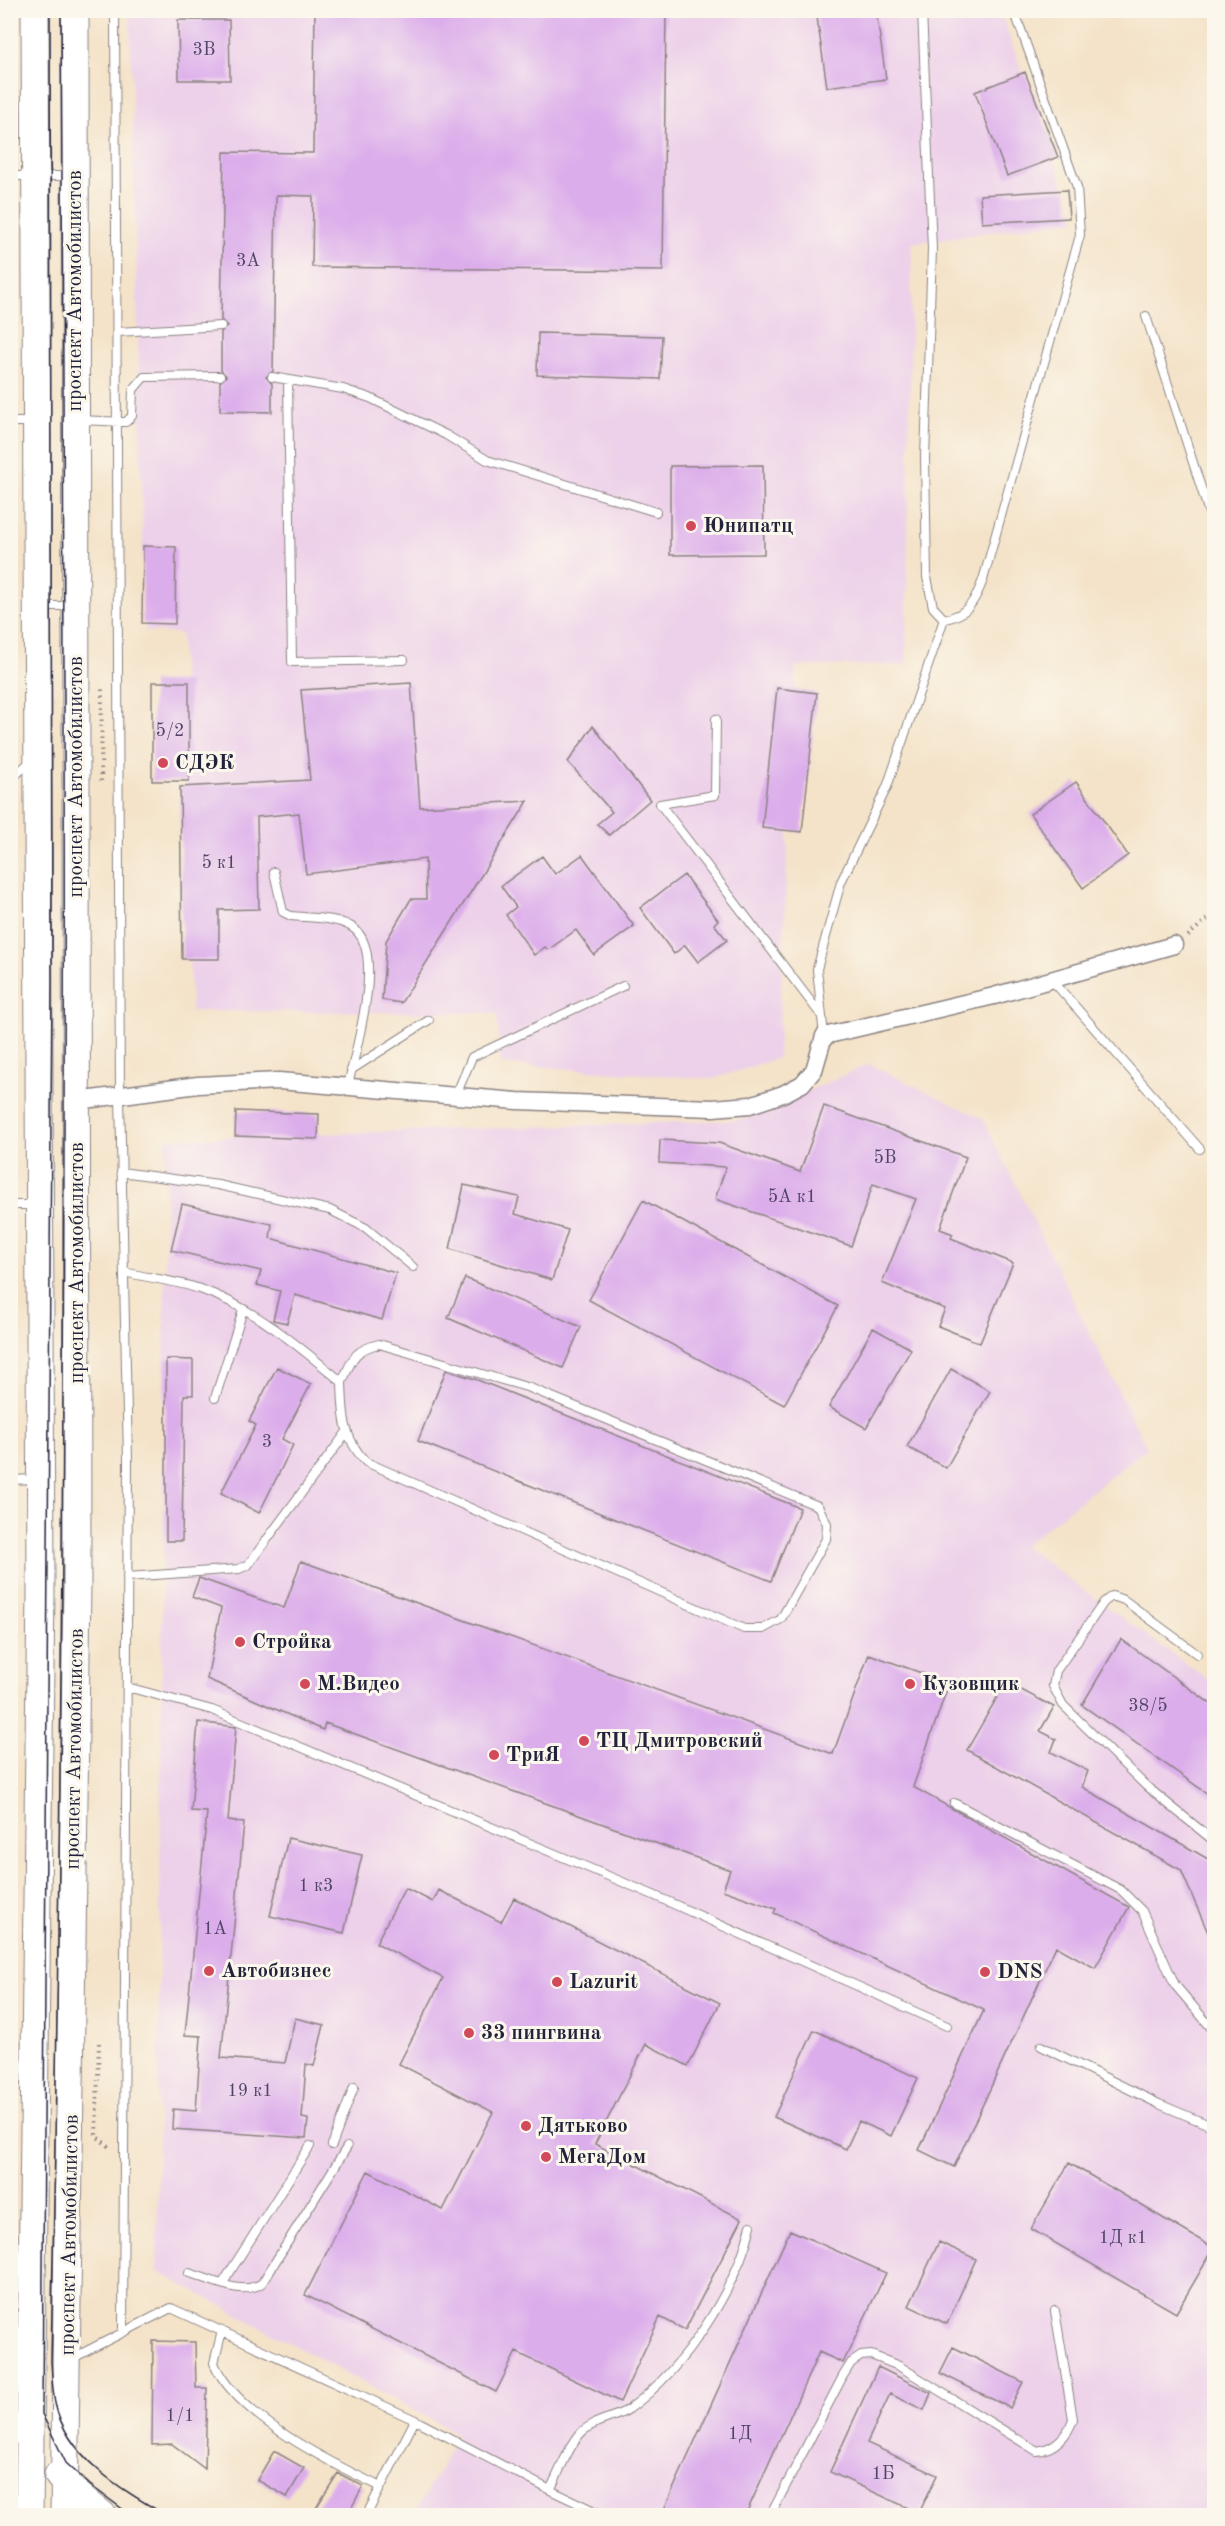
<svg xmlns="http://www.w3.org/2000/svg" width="1225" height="2526" viewBox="0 0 1225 2526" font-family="'Old Standard TT',serif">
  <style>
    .built { fill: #edd0e9 }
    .building { fill: #dcadeb }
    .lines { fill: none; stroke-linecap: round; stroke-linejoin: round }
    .lane-casing { stroke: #8b8282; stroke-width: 10 }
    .street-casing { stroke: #8b8282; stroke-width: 19 }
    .secondary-casing { stroke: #8b8282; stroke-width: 26 }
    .primary-casing { stroke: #8b8282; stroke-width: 29 }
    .path { stroke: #8b8282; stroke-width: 4; stroke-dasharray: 1.5 4.5; stroke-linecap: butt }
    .lane { stroke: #fff; stroke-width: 8 }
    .street { stroke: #fff; stroke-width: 16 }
    .secondary { stroke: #fff; stroke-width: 24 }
    .primary { stroke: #fff; stroke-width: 27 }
    .tram { stroke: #22223b; stroke-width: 1.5 }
    .poi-dot { fill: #d1495b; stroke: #fbf7ec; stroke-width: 2 }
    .labels { text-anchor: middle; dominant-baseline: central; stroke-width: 6; stroke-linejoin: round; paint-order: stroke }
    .number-label { font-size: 18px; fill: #504567 }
    .street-label { font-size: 21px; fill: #22223b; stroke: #fbf7ec }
    .poi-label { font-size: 21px; font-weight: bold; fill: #22223b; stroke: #fbf7ec; text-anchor: start }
  </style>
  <rect width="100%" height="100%" fill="#fbf7ec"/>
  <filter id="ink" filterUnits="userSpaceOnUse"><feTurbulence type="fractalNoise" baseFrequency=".0167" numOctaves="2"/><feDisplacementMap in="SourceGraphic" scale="12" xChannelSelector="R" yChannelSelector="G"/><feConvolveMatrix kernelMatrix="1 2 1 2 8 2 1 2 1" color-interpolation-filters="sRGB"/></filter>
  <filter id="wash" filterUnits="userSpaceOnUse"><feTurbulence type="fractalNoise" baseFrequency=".008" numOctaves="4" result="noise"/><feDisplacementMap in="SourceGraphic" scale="24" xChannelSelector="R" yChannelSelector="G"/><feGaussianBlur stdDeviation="1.35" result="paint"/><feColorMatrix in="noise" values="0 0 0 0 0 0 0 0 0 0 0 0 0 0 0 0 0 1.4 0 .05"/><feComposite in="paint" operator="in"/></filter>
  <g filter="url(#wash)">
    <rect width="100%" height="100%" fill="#f4e3c9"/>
    <!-- built -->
    <path class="built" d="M130,11H1000L1076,220L912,243L906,665L796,666L778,1058L713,1079L501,1064L497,1013L191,1011L181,634L145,631Z
      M869,1064L983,1119L1147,1448L1023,1546L1214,1684V2515H414L458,2434L157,2271L166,1139L743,1120Z"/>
    <g id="blocks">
      <!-- building -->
      <path class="building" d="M315,10H666L663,271L312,267L313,196L276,195L273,371L266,377L272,384V412L220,411V382L226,376L221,370V332L227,326L221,320L224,152L313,153Z
        M816,10H876L886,79L827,87Z
        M178,20H229L230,80H179Z
        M1025,72L1058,157L1007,176L975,92Z
        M1067,190L1069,218L982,223L980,195Z
        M538,333L662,336L660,379L537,375Z
        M763,465L764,554L670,555V466Z
        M143,546L176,547L175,624L142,623Z
        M152,682H189V781H152Z
        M411,683L420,807L528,801L401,1003L382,1000L386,941L411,899H426L425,859L306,874L299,813L257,817L259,909L219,910V959H182L180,787L310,780L301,690Z
        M777,688L817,693L802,832L762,828Z
        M593,726L650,800L609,835L597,824L612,812L568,762Z
        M1076,782L1128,855L1083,888L1030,814Z
        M582,855L634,926L594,955L576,930L548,950L545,947L534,955L506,915L516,907L501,886L542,856L555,874Z
        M684,875L718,920L714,924L727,940L698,962L685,945L674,954L640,908Z
        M824,1106L966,1157L940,1229L953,1234L951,1238L1013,1263L980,1343L938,1326L945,1309L882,1283L916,1199L873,1184L851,1246L715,1199L726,1167L659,1163L660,1140L719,1143L800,1172Z
        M236,1111L319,1114L318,1139L235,1136Z
        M464,1185L519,1197L515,1214L568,1230L552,1280L450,1249Z
        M643,1200L838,1306L784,1405L589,1300Z
        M182,1204L272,1224L270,1238L396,1273L382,1320L295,1295L287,1323L273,1320L280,1291L257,1285L261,1271L171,1250Z
        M465,1278L581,1327L563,1368L448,1318Z
        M873,1328L911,1349L866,1428L829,1407Z
        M166,1359L193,1360V1395H184L182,1541H166Z
        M277,1367L311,1384L282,1439L293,1445L259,1513L221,1493L256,1425L249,1421Z
        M951,1369L990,1391L946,1468L907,1447Z
        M446,1370L475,1379L800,1508L771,1581L418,1441Z
        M301,1561L833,1754L869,1654L949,1683L913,1787L1129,1907L1095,1968L1056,1946L954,2167L919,2150L984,2010L774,1913L776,1909L723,1890L730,1870L325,1723L323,1730L207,1679L221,1608L192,1597L199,1578L284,1608Z
        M1121,1639L1215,1707V1799L1082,1705Z
        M1006,1682L1054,1707L1040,1731L1056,1739L1051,1752L1088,1771L1082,1787L1215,1863V1949L1181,1870L967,1750Z
        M198,1722L236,1727L228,1821L244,1823L221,2058L285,2063L295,2018L324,2025L314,2066L306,2064L302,2118L308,2119L306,2138L172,2129L173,2109L196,2111L201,2036L185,2035L207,1812L191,1811Z
        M288,1838L362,1855L344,1933L270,1916Z
        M405,1888L433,1902L439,1890L501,1922L514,1898L720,2003L688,2066L646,2044L595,2144L742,2219L685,2330L660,2317L620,2402L516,2352L496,2392L305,2295L368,2171L443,2210L493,2112L399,2064L443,1978L376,1943Z
        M814,2030L918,2078L891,2136L859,2121L846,2149L774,2117Z
        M1069,2163L1214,2248L1176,2313L1031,2229Z
        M790,2230L886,2273L843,2363L819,2352L745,2516H661Z
        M939,2242L976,2259L947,2324L909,2306Z
        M153,2341L195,2342L196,2388H207L205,2469L172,2444L152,2445Z
        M953,2347L1023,2382L1010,2408L940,2373Z
        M878,2367L931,2393L924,2410L890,2394L867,2443L937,2475L919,2513L830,2472Z
        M274,2451L304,2468L287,2497L257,2480Z
        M338,2473L363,2486L347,2516H311Z"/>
    </g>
  </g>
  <g filter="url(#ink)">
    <use href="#blocks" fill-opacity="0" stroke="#8b8282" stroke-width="1.5"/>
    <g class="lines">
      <defs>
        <path id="lane" d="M115,10L120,1097L128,1459L123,2331
          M10,176H73
          M1146,316L1214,528
          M117,332L221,326
          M272,377L343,389L370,398L446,435L487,460L656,512
          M288,380L292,662L404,660
          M79,420L126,422L132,416L133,390L144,377L220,376
          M10,422H34
          M40,606H72
          M944,619C967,616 975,601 983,580L1080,235L1077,187L1014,10
          M716,719L715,795L660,804L821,1015
          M10,780L32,760
          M274,872L283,912L291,916C309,918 334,917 350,926C389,946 354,1053 348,1086
          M1052,980L1200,1149
          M824,1036L817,969L841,882L887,787L944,619L933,607L927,577L925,458L932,249L922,10
          M351,1070L429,1020
          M456,1095L472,1057L623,986
          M121,1172L218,1185L330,1210L366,1228L413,1267
          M10,1205H36
          M124,1272C149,1278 176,1281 200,1289C253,1307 300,1347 342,1382C343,1413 343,1439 366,1462L744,1629H763L781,1619L826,1539L827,1524L818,1506L530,1388L379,1344C353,1350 352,1360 342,1382
          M215,1398L243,1310
          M10,1480L37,1479
          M127,1577L239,1569L248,1565L346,1433
          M1197,1654L1124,1600L1112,1596L1104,1602L1056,1671L1053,1686L1063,1705L1146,1786L1214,1841
          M127,1687L212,1710L651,1894L947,2026
          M954,1803L1121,1890L1142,1911L1175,1985L1214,2031
          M1041,2046L1159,2104L1214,2127
          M332,2145L354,2087
          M189,2273C211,2279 242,2297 262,2283L347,2147
          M223,2283L310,2146
          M222,2331L214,2363C236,2416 331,2463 381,2487
          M71,2359L171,2308L415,2420L366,2516
          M415,2420L550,2490L605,2516
          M550,2490C559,2473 567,2449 580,2434C592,2420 614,2419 629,2409C684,2369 735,2292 751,2226
          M770,2516L843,2376L851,2363L861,2356L871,2355L899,2366L1037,2451C1055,2449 1068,2435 1073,2419L1055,2311"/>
        <path id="street" d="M77,1101L198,1085L279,1081L517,1101L713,1108L750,1105L783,1094L802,1084L814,1070L824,1036L994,996L1174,945"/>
        <path id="secondary" d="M10,2424L29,2438"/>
        <path id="primary" d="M58,2475L65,2484L104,2516
          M29,2516L41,1591L35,10
          M64,2516L77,1585L75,10"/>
      </defs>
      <!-- lane casing -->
      <use href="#lane" class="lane-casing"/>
      <!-- street casing -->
      <use href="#street" class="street-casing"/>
      <!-- secondary casing -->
      <use href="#secondary" class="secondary-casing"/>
      <!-- primary casing -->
      <use href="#primary" class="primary-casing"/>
      <!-- path -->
      <path class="path" d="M101,781L102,686
        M1188,936L1214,913
        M99,2043L96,2136L112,2149"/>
      <!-- lane -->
      <use href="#lane" class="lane"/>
      <!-- street -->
      <use href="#street" class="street"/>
      <!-- secondary -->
      <use href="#secondary" class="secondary"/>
      <!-- primary -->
      <use href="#primary" class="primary"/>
      <!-- tram -->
      <path class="tram" d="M50,10L52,981L42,2414L66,2463L90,2485L132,2516
        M61,10C66,794 67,1577 51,2361C52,2374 52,2389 55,2403C67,2458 121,2489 167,2516"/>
    </g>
  </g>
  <!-- markers -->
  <g class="poi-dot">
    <circle cx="691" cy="526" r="6"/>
    <circle cx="163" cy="763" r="6"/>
    <circle cx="240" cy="1642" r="6"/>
    <circle cx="305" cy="1684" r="6"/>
    <circle cx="910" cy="1684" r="6"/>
    <circle cx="584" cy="1741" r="6"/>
    <circle cx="494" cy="1755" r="6"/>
    <circle cx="209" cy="1971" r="6"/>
    <circle cx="985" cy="1972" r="6"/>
    <circle cx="557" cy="1982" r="6"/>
    <circle cx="469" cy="2033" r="6"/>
    <circle cx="526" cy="2126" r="6"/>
    <circle cx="546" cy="2157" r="6"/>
  </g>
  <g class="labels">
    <!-- number labels -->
    <g class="number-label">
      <text x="204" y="50">3В</text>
      <text x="248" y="261">3А</text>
      <text x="170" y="731">5/2</text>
      <text x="219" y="863">5 к1</text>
      <text x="885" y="1158">5В</text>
      <text x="792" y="1197">5А к1</text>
      <text x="267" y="1442">3</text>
      <text x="1148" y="1706">38/5</text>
      <text x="316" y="1886">1 к3</text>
      <text x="215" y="1929">1А</text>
      <text x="250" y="2091">19 к1</text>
      <text x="1123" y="2238">1Д к1</text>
      <text x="180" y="2416">1/1</text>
      <text x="740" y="2434">1Д</text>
      <text x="883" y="2474">1Б</text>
    </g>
    <!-- street labels -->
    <g class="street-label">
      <text transform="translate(75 291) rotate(-90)">проспект Автомобилистов</text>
      <text transform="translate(76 777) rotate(-90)">проспект Автомобилистов</text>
      <text transform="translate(77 1263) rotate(-90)">проспект Автомобилистов</text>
      <text transform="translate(75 1749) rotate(-89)">проспект Автомобилистов</text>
      <text transform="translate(70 2235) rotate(-89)">проспект Автомобилистов</text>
    </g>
    <!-- poi labels -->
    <g class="poi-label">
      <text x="703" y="526">Юнипатц</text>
      <text x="175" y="763">СДЭК</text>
      <text x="252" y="1642">Стройка</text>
      <text x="317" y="1684">М.Видео</text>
      <text x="922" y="1684">Кузовщик</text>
      <text x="596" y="1741">ТЦ Дмитровский</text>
      <text x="506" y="1755">ТриЯ</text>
      <text x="221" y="1971">Автобизнес</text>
      <text x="997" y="1972">DNS</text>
      <text x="569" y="1982">Lazurit</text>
      <text x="481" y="2033">33 пингвина</text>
      <text x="538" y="2126">Дятьково</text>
      <text x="558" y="2157">МегаДом</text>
    </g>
  </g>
  <!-- margin -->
  <rect width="1225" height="2526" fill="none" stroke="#fbf7ec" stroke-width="36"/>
</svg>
